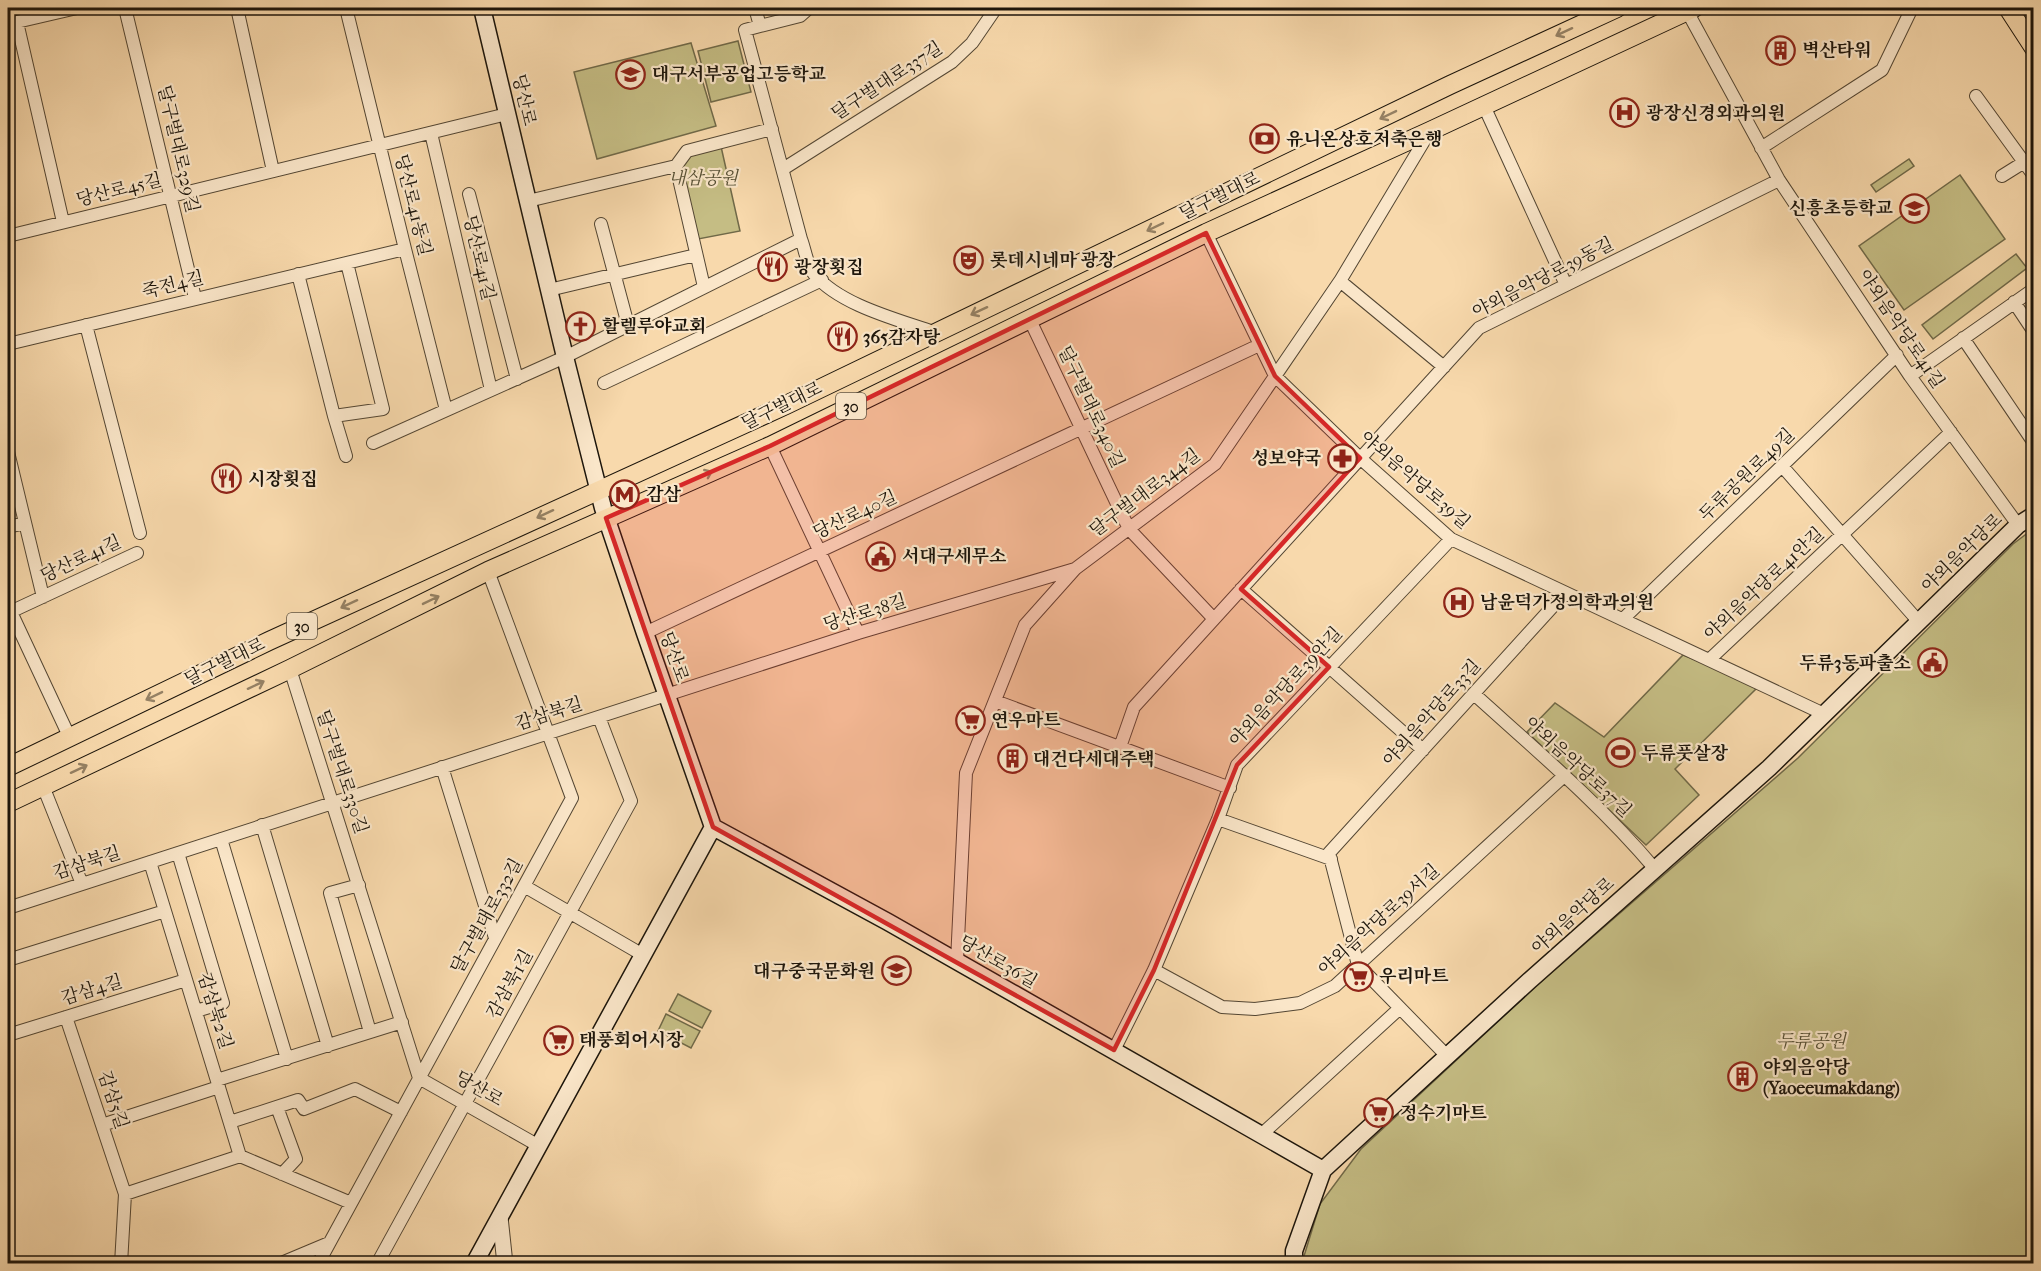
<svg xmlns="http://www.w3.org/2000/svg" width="2041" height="1271" viewBox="0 0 2041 1271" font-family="'IM FELL French Canon','Noto Serif KR',serif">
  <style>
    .green { fill: #c5bd84; stroke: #706948; stroke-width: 1.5 }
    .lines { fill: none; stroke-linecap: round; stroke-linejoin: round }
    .minor-casing { stroke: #534633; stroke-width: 14 }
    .tertiary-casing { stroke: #534633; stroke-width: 17 }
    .secondary-casing { stroke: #1c150b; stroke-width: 19 }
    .primary-casing { stroke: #1c150b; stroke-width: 20 }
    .minor { stroke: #fae6c9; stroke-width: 12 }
    .tertiary { stroke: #fae6c9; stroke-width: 15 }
    .secondary { stroke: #fae6c9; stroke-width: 16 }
    .primary { stroke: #f8d9ac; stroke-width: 18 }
    .oneway { stroke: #958164 }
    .marked { fill: #d62828; fill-opacity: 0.2; stroke: #d62828; stroke-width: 4.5; stroke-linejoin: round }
    .labels { text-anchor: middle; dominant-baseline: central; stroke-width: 4.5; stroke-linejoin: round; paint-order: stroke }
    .shield { fill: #fae6c9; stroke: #5f5444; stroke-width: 1.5 }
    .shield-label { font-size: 16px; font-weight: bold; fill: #1c150b }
    .poi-label { font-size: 18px; font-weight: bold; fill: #1c150b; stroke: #fae6c9; text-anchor: start }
    .street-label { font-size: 18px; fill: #1c150b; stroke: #fae6c9 }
    .park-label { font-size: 18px; font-style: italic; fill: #575035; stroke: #fae6c9 }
  </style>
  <rect width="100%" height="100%" fill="#f8d9ac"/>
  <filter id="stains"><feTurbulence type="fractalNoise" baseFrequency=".00333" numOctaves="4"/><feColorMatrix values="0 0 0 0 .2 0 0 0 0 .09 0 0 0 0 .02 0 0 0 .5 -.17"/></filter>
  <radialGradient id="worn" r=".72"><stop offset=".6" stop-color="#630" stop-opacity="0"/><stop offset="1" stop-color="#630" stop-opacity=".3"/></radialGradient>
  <!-- green -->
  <path class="green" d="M738,41L751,92L711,102L698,51Z
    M691,43L716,126L597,159L574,72Z
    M720,142L740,231L693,240L676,166L687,151Z
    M1909,159L1914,166L1876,192L1871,185Z
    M1960,175L2005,239L1904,310L1859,246Z
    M2016,254L2027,268L1933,339L1922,325Z
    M2033,529V1263L1304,1264V1256L1320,1204L1361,1149L1535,987L1798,758L2013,544Z
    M1683,655L1760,685L1675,769L1699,795L1646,845L1527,732L1555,703L1604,737Z
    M678,994L711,1011L702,1028L669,1011Z
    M666,1014L700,1031L691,1048L658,1031Z"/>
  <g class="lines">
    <defs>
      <path id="minor" d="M125,8L195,298
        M237,8L273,171
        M346,8L405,249L446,410
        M755,8L760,26L745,30L801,239C805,249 807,266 814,274C840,305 896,319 933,332
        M1687,11L1779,180L1910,376L2018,525
        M17,22L63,222
        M8,24L77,8
        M760,26L800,16L809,8
        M1976,96L2034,176
        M1484,106L1566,285
        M431,133L491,390
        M1761,148L1882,70L1912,8
        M676,166L704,287
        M783,169L952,62L972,43L996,8
        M2002,176L2034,156
        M469,194L517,379
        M528,201L676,166L687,151L772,129
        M601,224L628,325
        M1206,233L1275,376L1360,458L1451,539L1824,714
        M8,236L507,114
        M298,274L334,416L346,456
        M1340,281L1444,367
        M549,290L696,255
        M2014,302L2034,332
        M1029,318L1129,529L1214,619
        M86,325L140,533
        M1963,338L2034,443
        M8,344L405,249
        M1910,376L2034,289
        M604,383L822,280
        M334,416L383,409L347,263
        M373,443L565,357L801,239
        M770,446L858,633
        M8,452L43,597
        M1782,466L1919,622
        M8,527L25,523
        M1241,589L1423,750
        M11,612L69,736
        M8,613L137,553
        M1623,619L1897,355
        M645,633L1253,348
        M1709,660L1951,432
        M290,669L419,1078L539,1146
        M1474,694C1536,750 1601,805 1655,869
        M995,701L1230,788
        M1120,747L1134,707L1479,328L1779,180
        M442,767L495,938
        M43,786L82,884
        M1218,819L1331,859
        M262,825L328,1046
        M221,839L287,1059
        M178,853L223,1003L196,1011
        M150,862L240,1156L351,1203
        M359,885L330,893L370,1032
        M524,886L643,955
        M8,908L858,633L1075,569
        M8,960L165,911
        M957,961L966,773L1025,625L1075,569L1215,464L1340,281L1430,131
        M1154,970L1222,1007L1255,1009L1300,1003L1335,986L1565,775
        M66,1017L125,1194L121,1264
        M8,1035L186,980
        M1114,1050L1154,970L1218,819L1237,765L1451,539
        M1447,1056L1358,965L1329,853L1565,593
        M217,1080L402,1022
        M277,1107L296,1159L282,1174
        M230,1122L298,1100L304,1109L355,1089L401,1112
        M102,1125L219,1087
        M1261,1135L1400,1008
        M125,1194L240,1156
        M279,1264L329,1243
        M318,1264L572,798L488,571
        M377,1264L631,801L599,717"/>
      <path id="tertiary" d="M500,1217L505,1264"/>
      <path id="secondary" d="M713,827L888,922L1323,1170
        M474,1264L713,827L645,633L603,508L565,357L482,8
        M1294,1264V1251L1323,1170L1529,981L1769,768L2018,525L2034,515"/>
      <path id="primary" d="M2008,8L2034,48
        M8,767L269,641L786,405L1450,85L1617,8
        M8,803L290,669L488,571L770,446L1206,233L1430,131L1694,8"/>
    </defs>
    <!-- minor casing -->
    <use href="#minor" class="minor-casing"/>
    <!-- tertiary casing -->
    <use href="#tertiary" class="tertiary-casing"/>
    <!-- secondary casing -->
    <use href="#secondary" class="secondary-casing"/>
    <!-- primary casing -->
    <use href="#primary" class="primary-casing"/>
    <!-- minor -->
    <use href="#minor" class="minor"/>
    <!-- tertiary -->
    <use href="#tertiary" class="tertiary"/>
    <!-- secondary -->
    <use href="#secondary" class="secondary"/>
    <!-- primary -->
    <use href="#primary" class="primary"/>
  </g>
  <!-- one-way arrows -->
  <defs><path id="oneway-shaft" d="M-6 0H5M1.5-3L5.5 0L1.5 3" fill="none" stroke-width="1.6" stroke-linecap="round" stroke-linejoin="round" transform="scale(1.5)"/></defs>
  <g class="oneway">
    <use href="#oneway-shaft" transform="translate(1564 32) rotate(155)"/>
    <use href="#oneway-shaft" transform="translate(1388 115) rotate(154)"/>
    <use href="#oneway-shaft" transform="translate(1155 227) rotate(154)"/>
    <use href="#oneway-shaft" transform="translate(979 311) rotate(155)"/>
    <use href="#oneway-shaft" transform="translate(704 475) rotate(-24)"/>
    <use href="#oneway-shaft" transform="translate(545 514) rotate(155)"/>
    <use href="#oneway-shaft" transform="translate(431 600) rotate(-26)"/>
    <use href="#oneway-shaft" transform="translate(349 604) rotate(155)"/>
    <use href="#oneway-shaft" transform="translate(256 685) rotate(-25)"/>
    <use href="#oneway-shaft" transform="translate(154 696) rotate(154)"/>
    <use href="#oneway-shaft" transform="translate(79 769) rotate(-25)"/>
  </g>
  <!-- marked area -->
  <path class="marked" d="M1206,233L1275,376L1360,458L1241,589L1329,667L1237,765L1154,970L1114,1050L713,827L606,518L770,446Z"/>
  <!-- icons -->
  <defs>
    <symbol id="building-ring" viewBox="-11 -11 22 22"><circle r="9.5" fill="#fae6c9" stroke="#8f2418" stroke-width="1.5"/><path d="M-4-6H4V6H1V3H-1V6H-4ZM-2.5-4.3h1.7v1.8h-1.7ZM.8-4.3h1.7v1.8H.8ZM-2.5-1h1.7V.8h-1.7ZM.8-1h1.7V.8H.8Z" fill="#8f2418"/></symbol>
    <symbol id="school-ring" viewBox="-11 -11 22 22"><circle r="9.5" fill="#fae6c9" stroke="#8f2418" stroke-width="1.5"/><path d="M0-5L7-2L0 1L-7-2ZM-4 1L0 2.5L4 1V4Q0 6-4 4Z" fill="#8f2418"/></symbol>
    <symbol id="hospital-ring" viewBox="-11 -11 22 22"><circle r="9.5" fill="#fae6c9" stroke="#8f2418" stroke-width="1.5"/><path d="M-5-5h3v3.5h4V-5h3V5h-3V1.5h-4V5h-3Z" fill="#8f2418"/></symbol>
    <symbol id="bank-ring" viewBox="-11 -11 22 22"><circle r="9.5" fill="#fae6c9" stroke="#8f2418" stroke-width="1.5"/><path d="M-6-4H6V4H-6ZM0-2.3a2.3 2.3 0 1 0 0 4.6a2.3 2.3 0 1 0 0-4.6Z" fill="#8f2418"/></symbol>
    <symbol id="theatre-ring" viewBox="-11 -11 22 22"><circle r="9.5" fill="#fae6c9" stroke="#8f2418" stroke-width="1.5"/><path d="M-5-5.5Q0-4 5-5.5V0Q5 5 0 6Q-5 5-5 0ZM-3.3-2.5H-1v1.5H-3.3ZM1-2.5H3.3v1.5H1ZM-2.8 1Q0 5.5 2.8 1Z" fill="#8f2418"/></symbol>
    <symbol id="restaurant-ring" viewBox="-11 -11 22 22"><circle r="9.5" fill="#fae6c9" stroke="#8f2418" stroke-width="1.5"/><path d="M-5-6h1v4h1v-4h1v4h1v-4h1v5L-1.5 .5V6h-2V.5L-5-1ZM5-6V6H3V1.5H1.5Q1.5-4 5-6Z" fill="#8f2418"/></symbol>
    <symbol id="church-ring" viewBox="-11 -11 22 22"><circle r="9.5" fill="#fae6c9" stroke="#8f2418" stroke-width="1.5"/><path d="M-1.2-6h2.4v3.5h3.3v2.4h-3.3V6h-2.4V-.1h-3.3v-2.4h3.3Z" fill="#8f2418"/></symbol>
    <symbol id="pharmacy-ring" viewBox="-11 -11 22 22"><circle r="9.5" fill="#fae6c9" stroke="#8f2418" stroke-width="1.5"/><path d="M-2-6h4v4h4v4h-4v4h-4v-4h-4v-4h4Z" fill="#8f2418"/></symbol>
    <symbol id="metro-ring" viewBox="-11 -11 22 22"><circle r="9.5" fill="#fae6c9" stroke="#8f2418" stroke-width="1.5"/><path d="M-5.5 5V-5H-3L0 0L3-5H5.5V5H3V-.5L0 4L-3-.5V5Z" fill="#8f2418"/></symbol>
    <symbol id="civic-ring" viewBox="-11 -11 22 22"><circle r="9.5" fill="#fae6c9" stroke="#8f2418" stroke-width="1.5"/><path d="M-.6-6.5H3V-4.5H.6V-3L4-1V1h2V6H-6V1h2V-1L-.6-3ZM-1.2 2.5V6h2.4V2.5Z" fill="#8f2418"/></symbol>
    <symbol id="supermarket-ring" viewBox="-11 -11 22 22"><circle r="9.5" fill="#fae6c9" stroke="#8f2418" stroke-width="1.5"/><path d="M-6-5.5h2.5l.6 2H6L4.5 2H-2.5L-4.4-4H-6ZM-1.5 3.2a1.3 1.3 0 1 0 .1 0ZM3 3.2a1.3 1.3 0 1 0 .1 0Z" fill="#8f2418"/></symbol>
    <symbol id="stadium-ring" viewBox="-11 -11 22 22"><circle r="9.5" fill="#fae6c9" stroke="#8f2418" stroke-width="1.5"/><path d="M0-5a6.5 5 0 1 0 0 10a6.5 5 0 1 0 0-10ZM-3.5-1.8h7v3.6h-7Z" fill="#8f2418"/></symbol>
  </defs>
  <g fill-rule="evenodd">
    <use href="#building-ring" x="1764" y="34" width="33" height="33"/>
    <use href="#school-ring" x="614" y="58" width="33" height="33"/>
    <use href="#hospital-ring" x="1608" y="96" width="33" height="33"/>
    <use href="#bank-ring" x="1248" y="122" width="33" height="33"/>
    <use href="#school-ring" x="1898" y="192" width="33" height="33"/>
    <use href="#theatre-ring" x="952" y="244" width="33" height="33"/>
    <use href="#restaurant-ring" x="756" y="250" width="33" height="33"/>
    <use href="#church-ring" x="564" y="310" width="33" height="33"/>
    <use href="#restaurant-ring" x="826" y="320" width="33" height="33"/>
    <use href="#pharmacy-ring" x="1326" y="442" width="33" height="33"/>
    <use href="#restaurant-ring" x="210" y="462" width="33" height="33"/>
    <use href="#metro-ring" x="608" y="478" width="33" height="33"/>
    <use href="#civic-ring" x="864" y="540" width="33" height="33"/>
    <use href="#hospital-ring" x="1442" y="586" width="33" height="33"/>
    <use href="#civic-ring" x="1916" y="646" width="33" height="33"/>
    <use href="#supermarket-ring" x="954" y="704" width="33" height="33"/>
    <use href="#stadium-ring" x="1604" y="736" width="33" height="33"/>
    <use href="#building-ring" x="996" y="742" width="33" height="33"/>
    <use href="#school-ring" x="880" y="954" width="33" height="33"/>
    <use href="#supermarket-ring" x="1342" y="960" width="33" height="33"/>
    <use href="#supermarket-ring" x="542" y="1024" width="33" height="33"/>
    <use href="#building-ring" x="1726" y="1060" width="33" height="33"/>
    <use href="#supermarket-ring" x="1362" y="1096" width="33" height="33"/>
  </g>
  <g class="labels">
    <!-- shield labels -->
    <g class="shield">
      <rect x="836" y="393" width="30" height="26" rx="4.5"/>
      <rect x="287" y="613" width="30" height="26" rx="4.5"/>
    </g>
    <g class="shield-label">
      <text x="851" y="406">30</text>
      <text x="302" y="626">30</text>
    </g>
    <!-- poi labels -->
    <g class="poi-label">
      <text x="1802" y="50">벽산타워</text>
      <text x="652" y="74">대구서부공업고등학교</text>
      <text x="1646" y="113">광장신경외과의원</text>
      <text x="1286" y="139">유니온상호저축은행</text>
      <text x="1893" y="208" text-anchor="end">신흥초등학교</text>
      <text x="990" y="260">롯데시네마 광장</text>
      <text x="794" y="267">광장횟집</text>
      <text x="602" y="326">할렐루야교회</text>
      <text x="863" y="337">365감자탕</text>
      <text x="1321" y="458" text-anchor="end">성보약국</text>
      <text x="248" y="479">시장횟집</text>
      <text x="646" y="494">감삼</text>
      <text x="902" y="556">서대구세무소</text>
      <text x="1480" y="602">남윤덕가정의학과의원</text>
      <text x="1911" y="663" text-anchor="end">두류3동파출소</text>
      <text x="991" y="720">연우마트</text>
      <text x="1641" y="753">두류풋살장</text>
      <text x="1033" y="759">대건다세대주택</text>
      <text x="875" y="971" text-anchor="end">대구중국문화원</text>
      <text x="1379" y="976">우리마트</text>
      <text x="579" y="1040">태풍회어시장</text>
      <text x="1763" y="1067">야외음악당<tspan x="1763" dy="21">(Yaoeeumakdang)</tspan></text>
      <text x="1400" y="1113">정수기마트</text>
    </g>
    <!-- street labels -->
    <g class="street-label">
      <text transform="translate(887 81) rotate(-33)">달구벌대로337길</text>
      <text transform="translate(524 100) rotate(77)">당산로</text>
      <text transform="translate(178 149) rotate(77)">달구벌대로329길</text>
      <text transform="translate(119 190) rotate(-14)">당산로45길</text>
      <text transform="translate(1220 196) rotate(-26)">달구벌대로</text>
      <text transform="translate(413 205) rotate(76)">당산로41동길</text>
      <text transform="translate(479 258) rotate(77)">당산로41길</text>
      <text transform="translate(1543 278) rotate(-27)">야외음악당로39동길</text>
      <text transform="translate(173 285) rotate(-14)">죽전4길</text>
      <text transform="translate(1901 329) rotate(56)">야외음악당로41길</text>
      <text transform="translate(782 406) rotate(-26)">달구벌대로</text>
      <text transform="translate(1091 407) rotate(65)">달구벌대로340길</text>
      <text transform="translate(1747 475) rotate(-44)">두류공원로49길</text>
      <text transform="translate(1415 480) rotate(41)">야외음악당로39길</text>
      <text transform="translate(1145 493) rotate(-37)">달구벌대로344길</text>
      <text transform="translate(855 515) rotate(-25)">당산로40길</text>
      <text transform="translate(1962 553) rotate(-44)">야외음악당로</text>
      <text transform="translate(81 559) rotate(-25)">당산로41길</text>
      <text transform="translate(1764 584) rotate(-43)">야외음악당로41안길</text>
      <text transform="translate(865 613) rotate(-17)">당산로38길</text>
      <text transform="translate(674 657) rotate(71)">당산로</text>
      <text transform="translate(225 662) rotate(-26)">달구벌대로</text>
      <text transform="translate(1286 687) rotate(-47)">야외음악당로39안길</text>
      <text transform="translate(1432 713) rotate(-48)">야외음악당로33길</text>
      <text transform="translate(549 714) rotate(-18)">감삼북길</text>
      <text transform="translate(1578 767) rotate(43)">야외음악당로37길</text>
      <text transform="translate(342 772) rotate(72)">달구벌대로330길</text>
      <text transform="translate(87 863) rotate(-18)">감삼북길</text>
      <text transform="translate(487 916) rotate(-61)">달구벌대로332길</text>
      <text transform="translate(1573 916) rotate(-42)">야외음악당로</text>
      <text transform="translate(1379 920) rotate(-42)">야외음악당로39서길</text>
      <text transform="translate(998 962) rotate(30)">당산로36길</text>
      <text transform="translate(510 984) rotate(-61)">감삼북1길</text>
      <text transform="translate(92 990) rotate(-17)">감삼4길</text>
      <text transform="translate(215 1011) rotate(73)">감삼북2길</text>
      <text transform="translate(479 1089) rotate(30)">당산로</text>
      <text transform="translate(113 1100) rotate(72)">감삼5길</text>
    </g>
    <!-- park labels -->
    <g class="park-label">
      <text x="703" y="178">내삼공원</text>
      <text x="1811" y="1041">두류공원</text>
    </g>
  </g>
  <!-- margin -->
  <rect width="2041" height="1271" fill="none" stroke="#f8d9ac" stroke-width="30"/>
  <rect x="9" y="9" width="2023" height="1253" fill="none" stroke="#1c150b" stroke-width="3"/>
  <rect x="15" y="15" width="2011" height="1241" fill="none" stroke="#1c150b" stroke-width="1.5"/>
  <rect width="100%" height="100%" filter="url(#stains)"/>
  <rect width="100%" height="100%" fill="url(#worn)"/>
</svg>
